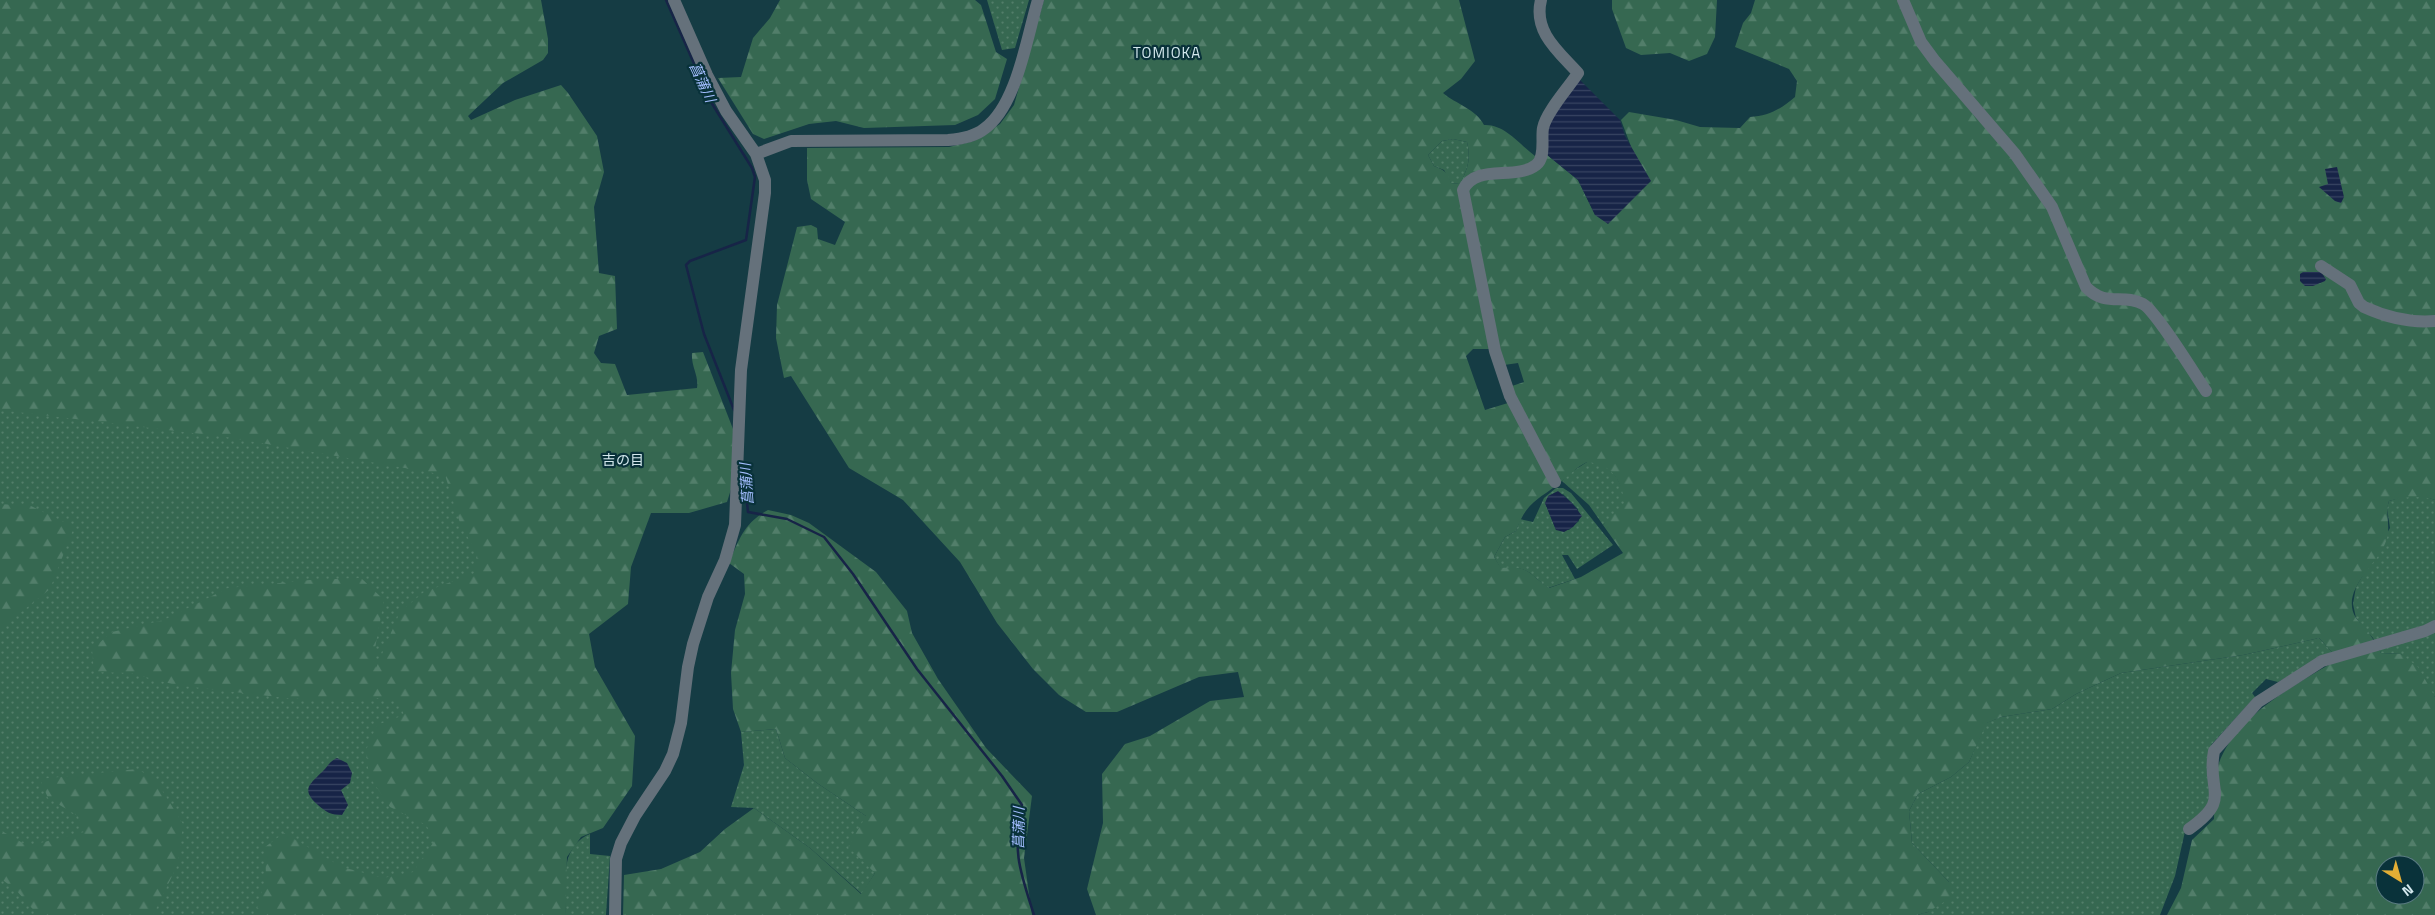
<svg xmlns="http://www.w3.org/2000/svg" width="2435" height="915" viewBox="0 0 2435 915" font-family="'Titillium Web','Noto Sans JP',sans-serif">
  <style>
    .grass { fill: url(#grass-dots); fill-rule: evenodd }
    .forest { fill: url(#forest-firs); fill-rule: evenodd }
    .water { fill: url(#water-rules) }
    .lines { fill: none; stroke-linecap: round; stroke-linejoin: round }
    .stream { stroke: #172447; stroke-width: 2.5 }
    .minor { stroke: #65717b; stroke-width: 12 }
    .labels { text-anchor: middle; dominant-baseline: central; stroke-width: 4.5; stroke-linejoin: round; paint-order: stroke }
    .water-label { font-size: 14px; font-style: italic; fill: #a2bdfe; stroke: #09323a }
    .neighbourhood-label { font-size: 14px; fill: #d4e9ee; stroke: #09323a }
    .quarter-label { font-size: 15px; letter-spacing: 1px; fill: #d4e9ee; stroke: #09323a }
  </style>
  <defs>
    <pattern id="grass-dots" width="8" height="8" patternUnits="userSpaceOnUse" patternTransform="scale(1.25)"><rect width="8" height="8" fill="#366851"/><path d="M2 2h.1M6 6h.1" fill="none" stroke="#527e6a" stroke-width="1.8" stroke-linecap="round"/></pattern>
    <pattern id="forest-firs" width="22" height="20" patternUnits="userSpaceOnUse" patternTransform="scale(1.25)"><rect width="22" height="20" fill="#366851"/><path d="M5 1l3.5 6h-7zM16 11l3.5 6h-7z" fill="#527e6a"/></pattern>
    <pattern id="water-rules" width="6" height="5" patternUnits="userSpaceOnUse" patternTransform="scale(1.25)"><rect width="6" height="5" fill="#172447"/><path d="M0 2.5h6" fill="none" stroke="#384462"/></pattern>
  </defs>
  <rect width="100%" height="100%" fill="#153c44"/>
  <!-- grass -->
  <path class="grass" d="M0,0L500,444L499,872L322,915H0Z
    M987,0H1029L1015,48L1002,50Z
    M1453,139L1467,142C1471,159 1468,168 1460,184L1451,183L1444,170L1434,166L1428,155L1442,141Z
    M1587,462C1592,462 1598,462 1603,464C1613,468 1627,492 1625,504C1624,512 1609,520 1603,525L1589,505L1562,481L1570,473Z
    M1556,488H1563L1571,493L1613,545L1577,569L1568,555H1562L1575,579L1548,588C1528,573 1528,565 1501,569L1494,557L1505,537L1516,531L1520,519L1533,522L1544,498ZM1563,494L1578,509L1579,521L1569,530H1556L1545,503Z
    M2402,497H2427L2435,500V697L2401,654L2381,653L2373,638L2356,618L2353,604L2356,587L2390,528L2387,508L2389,501Z
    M2319,638L2332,652L2278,682L2266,679L2252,693L2255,697L2211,745L2210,807L2186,827L2175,876L2160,915H1917L1928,912L1949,882L1912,843L1909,811L1918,794L1951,777L1969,762L1986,723L2001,717L2052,709L2076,694L2121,673L2243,655Z
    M776,729L785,758L817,783L866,816L875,873L862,894L810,848L754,808L731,807L744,765L741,732Z
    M590,834V854L610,856L606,915H565C566,887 558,847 590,834Z"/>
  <!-- forest -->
  <path class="forest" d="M0,0H541L548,39V53L543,60L503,83L468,116L471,120L515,100L561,85L568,93L597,136L604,172L594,207L599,273L615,276L617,329L599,336L594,353L601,363L615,364L627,395L697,388C699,375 691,367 692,353L703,352L733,429L732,486L727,502L689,513H651L631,567L628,604L589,634L595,667L635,736L632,786L603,828L581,837L567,857L565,915H255L266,877L265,847L284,833L342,867L383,878L413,872L435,840L426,825L390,807L369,776L366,750L377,725L404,715L399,701L377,698L354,702L286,698L176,685L130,673L94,672L92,649L112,632L164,620L228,588L310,580L361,578L384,600L373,659L376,668L400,612L424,592L475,573L477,554L460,523L445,475L226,437L0,410Z
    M780,0H975L981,5L996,52L1007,59L995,99L978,115L955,125L864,128L836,121L809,124L764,139L753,134L718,78L741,77L753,38L770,18Z
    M1044,0H1459L1475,61L1461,79L1443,93C1456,104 1476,109 1484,125C1505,124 1519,144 1535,156L1546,154L1578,180L1595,215L1632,149L1621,120L1629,112L1676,120L1700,127L1740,128L1750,117C1769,116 1781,109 1795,97L1797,81L1789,69L1735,47L1743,23L1751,13L1755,0H2435V500C2420,495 2404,497 2389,501C2384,517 2393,528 2384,546C2374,567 2340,592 2356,618C2358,621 2362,624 2364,626C2371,635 2376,644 2381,653L2401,654L2418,667L2435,697V915H2167L2181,888L2192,840L2214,819C2215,803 2213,784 2217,769C2231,719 2291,687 2332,663V652L2319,638L2243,655L2121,673L2076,694L2052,709L2001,717L1987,723L1969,762L1951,777L1918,794L1909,811L1912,843L1949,882L1952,897L1928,912L1917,915H1096L1087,889L1103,823L1102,774L1125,744L1150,736L1210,701L1244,697L1238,672L1199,677L1117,712H1086L1059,695L1033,669L997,623L960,562L903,500L849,468L791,376L784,378L776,338L777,305L797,227L811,225L817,228L818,239L835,245L845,222L811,199L807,180V148L949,147L974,141L1000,124L1014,105ZM1453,139L1467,142C1471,159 1468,168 1460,184L1451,183C1448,172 1444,170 1434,166L1428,155L1442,141ZM1473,349H1490L1504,365L1518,363L1524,382L1512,386L1508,403L1485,410L1466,356ZM1587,462C1612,464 1621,480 1625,503L1603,525L1623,553L1581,577L1549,588C1527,573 1530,565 1501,568L1494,557L1505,537L1516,531C1527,500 1539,500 1562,481C1571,474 1577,467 1587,462ZM2385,865H2415V895H2385Z
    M1612,0H1717L1715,37L1707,54L1689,61L1670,53L1641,55L1626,48L1612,9Z
    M0,504L31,506L74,527L50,589L0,629Z
    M768,510L791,515L809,523L876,572L907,611L912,633L938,679L986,748L1032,796L1024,858L1032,915H623L624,875L661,869L700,852L725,829L754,808L810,848L861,894L875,873L848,847L866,816L817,783L785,758L776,729L741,732L733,709L731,673L735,630L745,594L744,574L729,563C739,539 745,522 768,510Z
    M137,769L155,779L183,824L178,864L153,915H38L16,890L0,878V830L28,846L84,832L78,816L48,798L40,779Z"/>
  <!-- water -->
  <path class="water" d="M1579,79L1620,120L1625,136L1651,181L1608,224L1595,215L1578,180L1546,154V126Z
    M2337,167L2344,197L2341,203L2335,201L2319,187L2328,184L2325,169Z
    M2303,272H2321L2326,279L2325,281L2313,286H2305L2300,281V274Z
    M1558,491L1572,503L1582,516L1573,527L1564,532L1556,530L1545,503L1548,496Z
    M337,758L347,763L352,773L350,783L341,790L348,805L342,815C331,815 326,812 318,805C300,789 310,784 323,771C328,766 330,761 337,758Z"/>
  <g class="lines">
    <!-- stream -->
    <path class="stream" d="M666,0L711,102L752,168L755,177L746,240L690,261L686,265L704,334L734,410
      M743,466L748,512L787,519L824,537L853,574L917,669L1002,776L1022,805C1012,852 1020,871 1034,915"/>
    <!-- minor -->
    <path class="minor" d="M1541,0C1533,32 1559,52 1578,73C1569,87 1546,112 1543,128C1541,138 1546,158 1536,165C1515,181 1476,163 1463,190L1495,351L1510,396L1555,482
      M1903,0L1921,42L1935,61L2015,154L2052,207L2086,287C2106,308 2123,293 2143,304C2156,311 2195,375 2206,391
      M756,154L791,141L948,140C961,139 974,137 984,129C1017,106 1027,36 1038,0
      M2321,266L2350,285L2359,303L2364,307C2386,317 2412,323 2435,321
      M2189,829C2233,798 2206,792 2214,751L2258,702L2322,661L2425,631L2435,626
      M615,915L616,859L621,843L635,816L665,771L673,754L681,723L688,667L693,644L708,597L725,560L735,525L741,370L765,193V180L756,154L726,111L707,75L674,0"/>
  </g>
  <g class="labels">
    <!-- water labels -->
    <g class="water-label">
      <text transform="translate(703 82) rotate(65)">菖蒲川</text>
      <text transform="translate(746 484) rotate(-94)">菖蒲川</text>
      <text transform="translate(1018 828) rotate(-89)">菖蒲川</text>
    </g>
    <!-- neighbourhood labels -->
    <g class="neighbourhood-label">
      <text x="623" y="459">吉の目</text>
    </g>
    <!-- quarter labels -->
    <g class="quarter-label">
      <text x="1167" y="52">TOMIOKA</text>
    </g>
  </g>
  <!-- north arrow -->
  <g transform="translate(2400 880) rotate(143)"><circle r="24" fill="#09323a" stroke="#5a7b82"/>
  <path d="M0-4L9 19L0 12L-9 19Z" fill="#e3ae35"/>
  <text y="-8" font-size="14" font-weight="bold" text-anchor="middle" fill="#d4e9ee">N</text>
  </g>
</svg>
